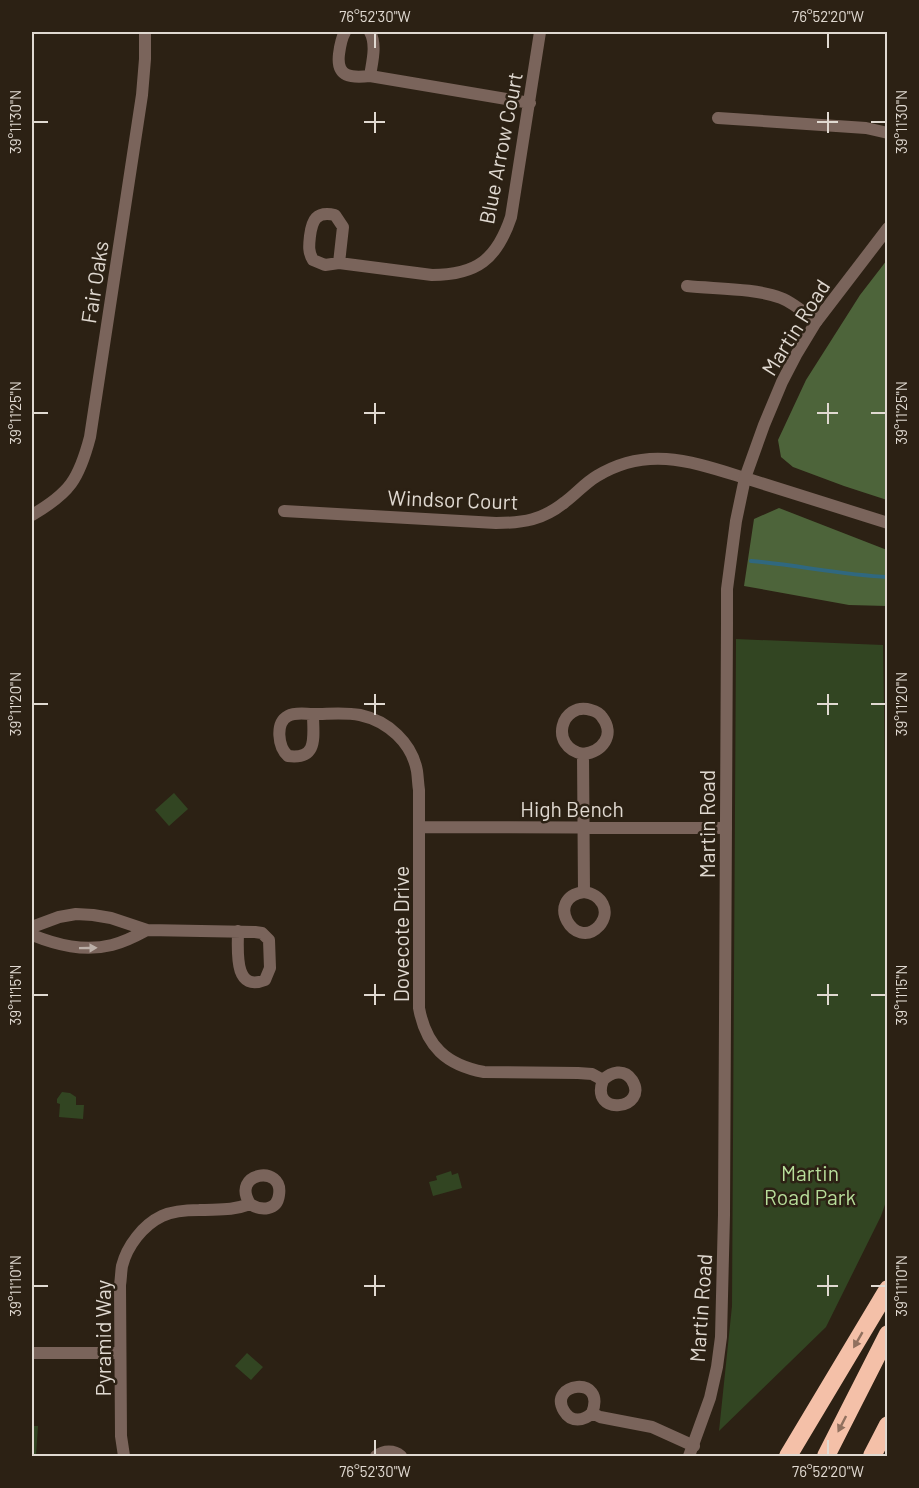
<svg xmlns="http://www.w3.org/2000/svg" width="919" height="1488" viewBox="0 0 919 1488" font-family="Barlow,sans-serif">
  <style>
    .green { fill: #324522 }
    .forest { fill: #4d643a }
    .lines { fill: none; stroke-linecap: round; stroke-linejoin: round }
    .stream { stroke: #30687f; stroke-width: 4 }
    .minor { stroke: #7a645b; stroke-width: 12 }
    .tertiary { stroke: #7a645b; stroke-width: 12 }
    .motorway { stroke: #f4c0a8; stroke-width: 18 }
    .oneway { fill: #bcb0a8 }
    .oneway2 { fill: #90705e }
    .ticks { fill: none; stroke: #e0d9d1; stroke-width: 2 }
    .labels { text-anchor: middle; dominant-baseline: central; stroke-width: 5; stroke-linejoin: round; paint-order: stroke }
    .street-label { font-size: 21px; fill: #e0d9d1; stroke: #2c2114 }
    .park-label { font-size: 21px; fill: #b8de9b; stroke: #2c2114 }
    .neatline { fill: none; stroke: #e0d9d1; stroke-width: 2 }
    .ticks-label { font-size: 15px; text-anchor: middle; fill: #e0d9d1 }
  </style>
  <rect width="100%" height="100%" fill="#2c2114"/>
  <!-- green -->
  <path class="green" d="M736,639L883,645L886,840L888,855V1196L881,1216L826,1327L719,1431L732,1306Z
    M174,793L188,809L169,826L155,810Z
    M62,1092L70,1093L76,1097V1105H84L83,1119L59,1117L60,1104L57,1103V1099Z
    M451,1171L452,1175L458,1173L462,1188L433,1196L429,1182L437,1180L436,1176Z
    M247,1353L263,1367L251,1380L235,1366Z
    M32,1426H38L36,1456H32Z"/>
  <!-- forest -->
  <path class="forest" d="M887,260V500L844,486L793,467L781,457L778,440L806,380L860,295Z
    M779,508L887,550V606L849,605L744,586L754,519Z"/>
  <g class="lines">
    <!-- stream -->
    <path class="stream" d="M751,561C797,565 842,575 888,577"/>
    <!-- minor -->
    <path class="minor" d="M345,32C341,39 340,46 339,54C336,78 352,78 370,76L530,103
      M370,76C372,62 377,45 370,32
      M718,118L866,128L888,133
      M339,263L343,227L335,215C316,211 312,220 310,236C309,245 308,252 313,260L325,265L339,263L432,275C477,275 497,259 511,217L540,32
      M687,286C716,289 755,288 781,298C794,303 805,313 816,322
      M284,511L496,523C523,523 543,520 565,502C576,494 585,483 597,476C648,445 693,462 745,478
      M32,515C70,493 79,479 90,437L142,95L145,59V32
      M313,714C305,714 295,712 288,716C275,723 278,747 288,756C319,760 313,736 313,714C329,714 345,712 360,715C388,721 412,743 417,771C418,778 418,784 419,790V1008C426,1046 446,1065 484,1072L578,1073L592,1074L603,1080C589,1118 650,1109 632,1080C624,1068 611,1072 603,1080
      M583,754C548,747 561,701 591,710C595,711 600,714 602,717C616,735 602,752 583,754L584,892C543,898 575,952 599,926C612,911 601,894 584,892
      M419,827L726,828
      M32,927L59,917L76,914L93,915L111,918L147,930L255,932L262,933L269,940L270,968L265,980C233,993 238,949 238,931
      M32,935C57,945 84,952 112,945C124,942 136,936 147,930
      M32,1353H120
      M592,1413C584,1421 571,1423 564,1411C547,1383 607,1374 592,1413L600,1417L652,1427L694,1446
      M124,1456L121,1436L120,1285C121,1279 121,1272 122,1266C127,1246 143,1225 162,1216C173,1211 187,1210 199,1210C219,1209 231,1211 250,1204C261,1211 277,1211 279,1195C284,1164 230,1172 250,1204
      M376,1456C384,1450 394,1450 401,1456"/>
    <!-- tertiary -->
    <path class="tertiary" d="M745,478L888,523
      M689,1456L710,1398L717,1367L721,1337L724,1215L727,622V589L736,521L745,478L764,425L782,382L796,355L816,322L888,228"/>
    <!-- motorway -->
    <path class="motorway" d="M788,1456L888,1289
      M826,1456L888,1334
      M872,1456L888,1425"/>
  </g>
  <!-- one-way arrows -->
  <defs><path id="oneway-solid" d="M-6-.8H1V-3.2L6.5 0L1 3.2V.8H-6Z" transform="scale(1.5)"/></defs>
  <use class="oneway" href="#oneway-solid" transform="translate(88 948) rotate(-1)"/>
  <g class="oneway2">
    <use href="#oneway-solid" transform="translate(858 1340) rotate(120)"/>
    <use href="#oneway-solid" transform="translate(842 1424) rotate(117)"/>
  </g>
  <!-- ticks -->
  <path class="ticks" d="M375,33V48M828,33V48M375,112V133M828,112V133M33,122H48M364,122H385M817,122H838M871,122H886M375,403V424M828,403V424M33,413H48M364,413H385M817,413H838M871,413H886M375,694V715M828,694V715M33,704H48M364,704H385M817,704H838M871,704H886M375,984V1005M828,984V1005M33,995H48M364,995H385M817,995H838M871,995H886M375,1275V1296M828,1275V1296M33,1286H48M364,1286H385M817,1286H838M871,1286H886M375,1440V1455M828,1440V1455"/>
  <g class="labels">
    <!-- street labels -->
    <g class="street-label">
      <text transform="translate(500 148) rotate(-79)">Blue Arrow Court</text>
      <text transform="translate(94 282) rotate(-81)">Fair Oaks</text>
      <text transform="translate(795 327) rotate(-58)">Martin Road</text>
      <text transform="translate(453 499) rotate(2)">Windsor Court</text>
      <text x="572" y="808">High Bench</text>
      <text transform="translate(706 824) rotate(-90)">Martin Road</text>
      <text transform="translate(400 934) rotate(-90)">Dovecote Drive</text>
      <text transform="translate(700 1308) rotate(-86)">Martin Road</text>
      <text transform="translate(102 1338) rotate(-90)">Pyramid Way</text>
    </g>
    <!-- park labels -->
    <g class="park-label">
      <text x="810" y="1172">Martin<tspan x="810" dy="24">Road Park</tspan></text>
    </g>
  </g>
  <!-- border -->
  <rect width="919" height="1488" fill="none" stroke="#2c2114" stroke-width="66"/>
  <rect x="33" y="33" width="853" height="1422" class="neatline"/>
  <g class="ticks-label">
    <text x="375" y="22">76°52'30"W</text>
    <text x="828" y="22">76°52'20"W</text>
    <text transform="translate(16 122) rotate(-90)" y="5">39°11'30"N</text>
    <text transform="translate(902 122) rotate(-90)" y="5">39°11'30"N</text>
    <text transform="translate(16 413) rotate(-90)" y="5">39°11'25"N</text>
    <text transform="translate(902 413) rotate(-90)" y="5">39°11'25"N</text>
    <text transform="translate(16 704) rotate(-90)" y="5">39°11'20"N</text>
    <text transform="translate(902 704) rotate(-90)" y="5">39°11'20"N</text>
    <text transform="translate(16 995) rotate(-90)" y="5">39°11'15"N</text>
    <text transform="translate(902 995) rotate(-90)" y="5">39°11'15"N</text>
    <text transform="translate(16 1286) rotate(-90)" y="5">39°11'10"N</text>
    <text transform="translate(902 1286) rotate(-90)" y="5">39°11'10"N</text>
    <text x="375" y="1477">76°52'30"W</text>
    <text x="828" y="1477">76°52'20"W</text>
  </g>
</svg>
